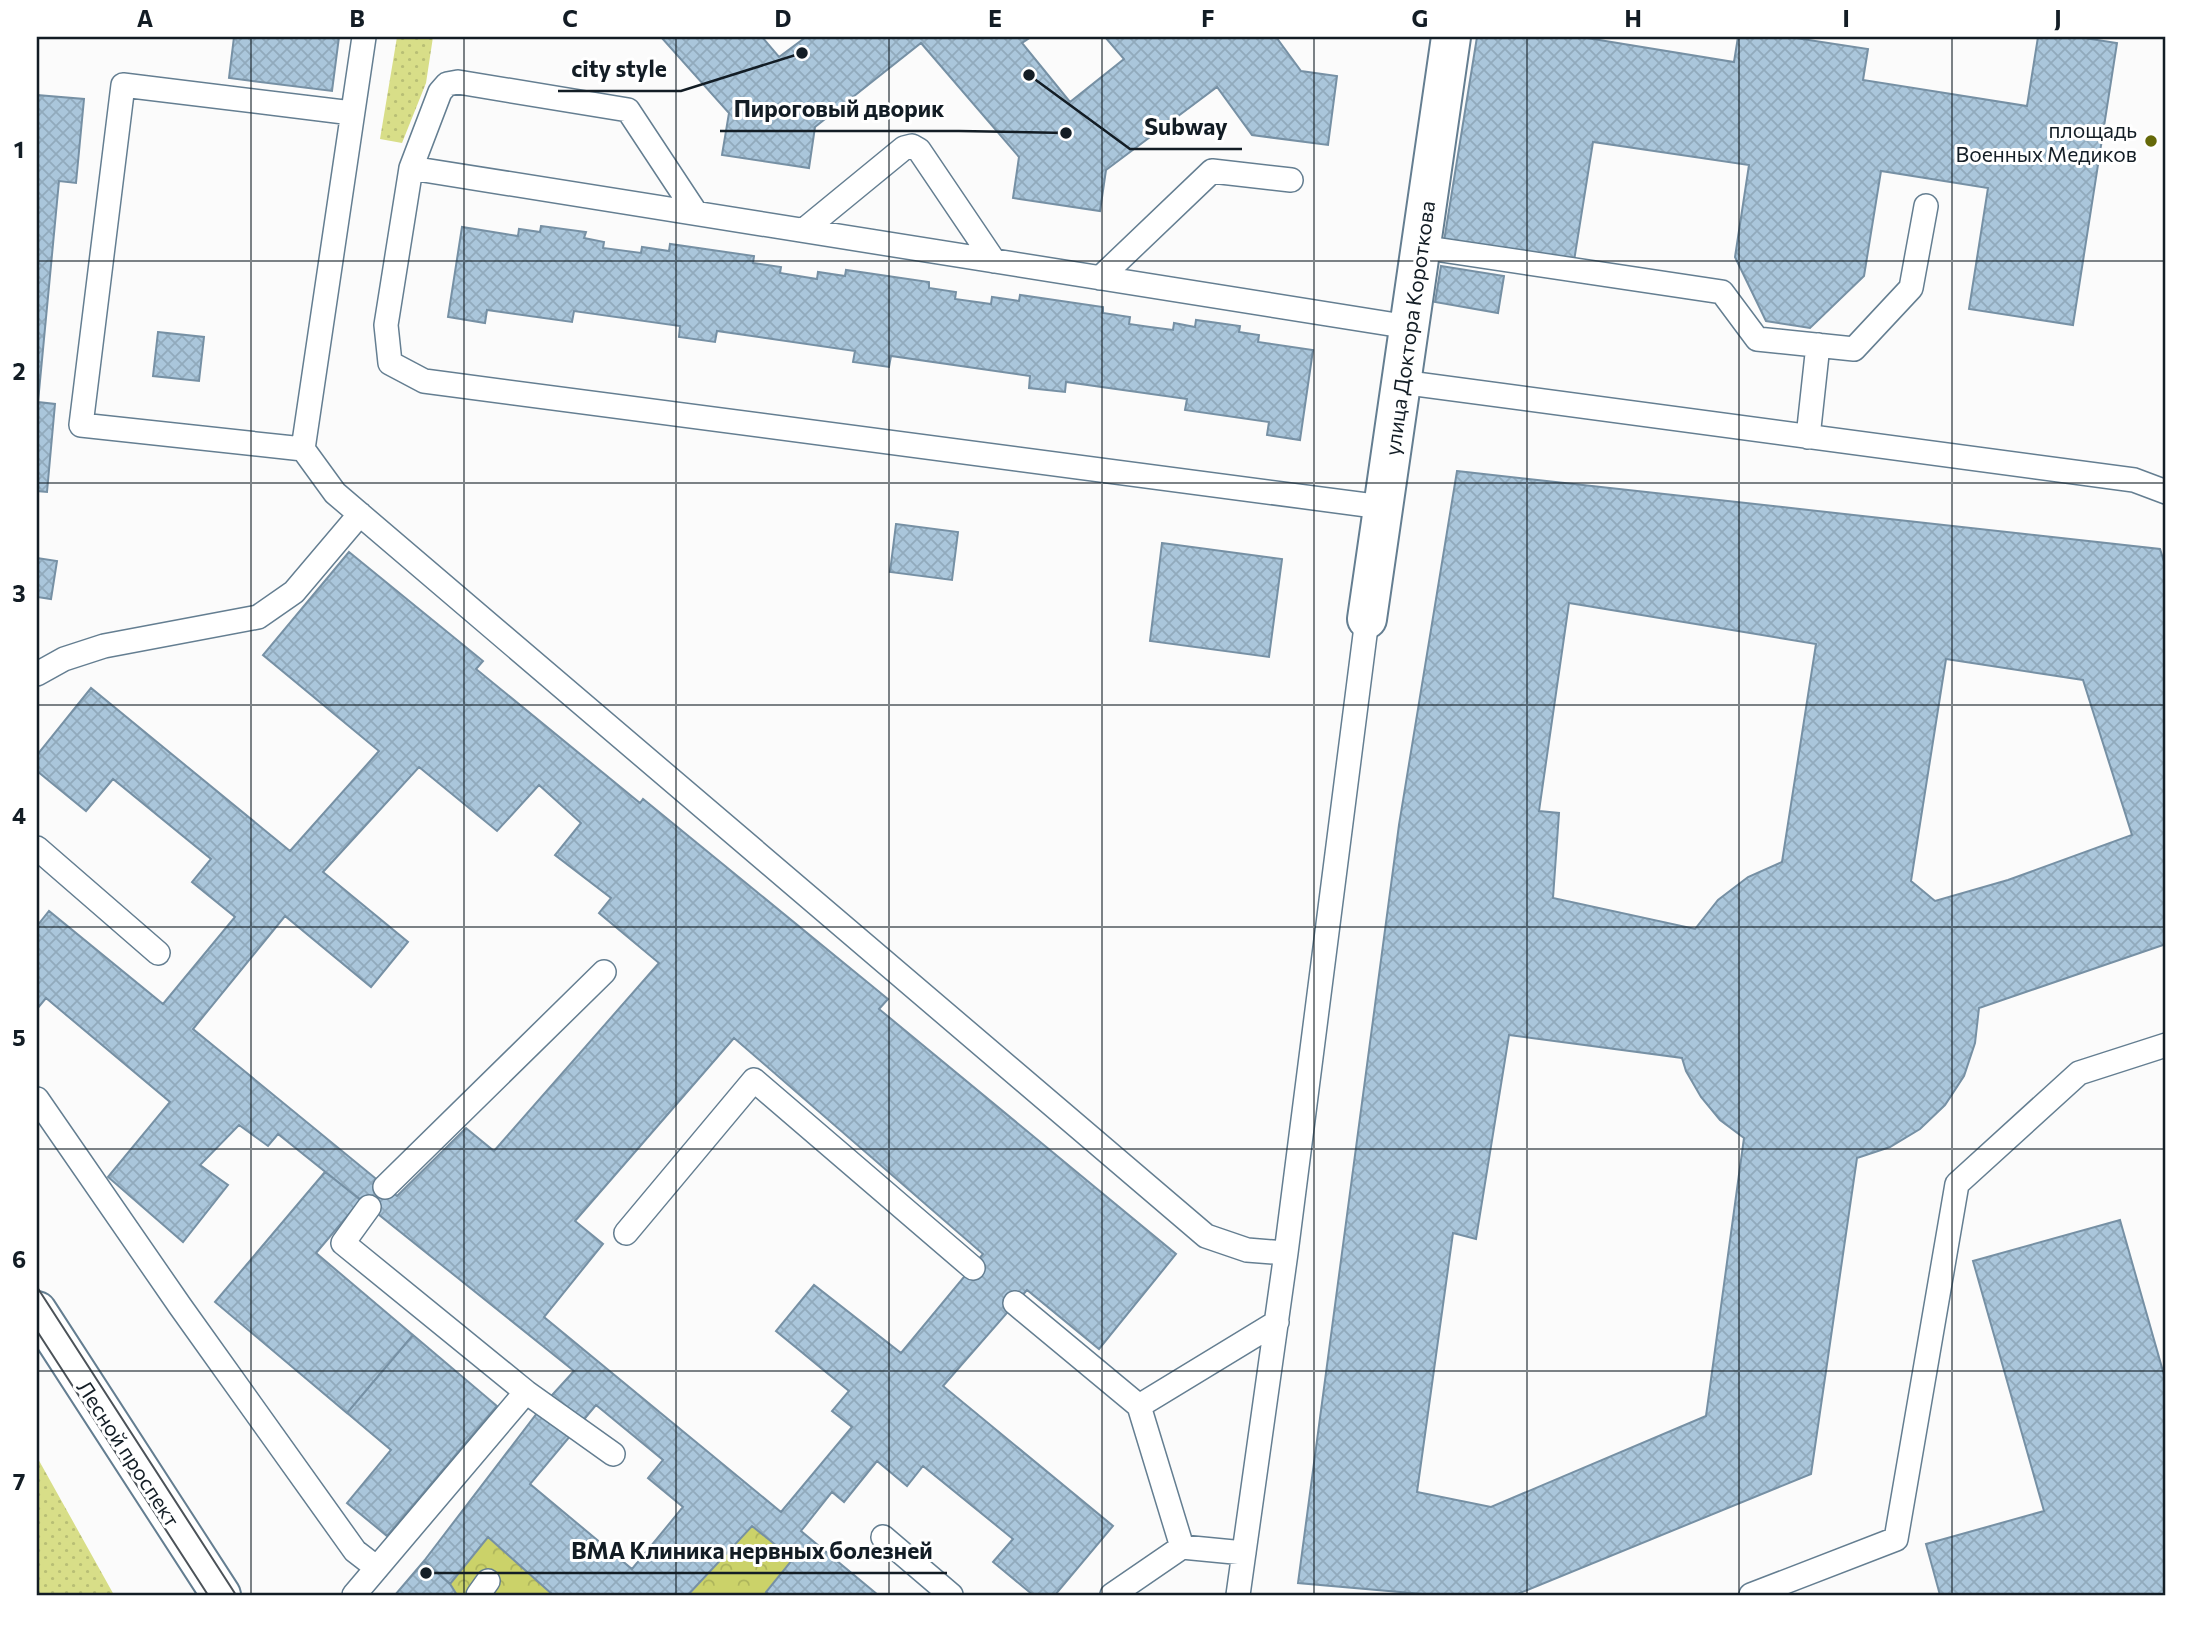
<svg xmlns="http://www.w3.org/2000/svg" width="2203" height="1632" viewBox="0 0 2203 1632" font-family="Commissioner,sans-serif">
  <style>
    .forest { fill: url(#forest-crowns) }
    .park { fill: url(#park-dots) }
    .building { fill: url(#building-cross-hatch); stroke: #7690a4; stroke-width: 2; fill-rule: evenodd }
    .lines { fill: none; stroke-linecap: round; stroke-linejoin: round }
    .lane-casing { stroke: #647e91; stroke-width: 26 }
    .street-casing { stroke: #647e91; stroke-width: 42 }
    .secondary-casing { stroke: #647e91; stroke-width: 42 }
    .lane { stroke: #fff; stroke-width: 23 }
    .street { stroke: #fff; stroke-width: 38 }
    .secondary { stroke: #fff; stroke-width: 38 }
    .tram { stroke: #4c5359; stroke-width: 2 }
    .grid { fill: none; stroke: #131d25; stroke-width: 2; stroke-opacity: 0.55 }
    .poi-dot { fill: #656909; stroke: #fff; stroke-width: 2.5 }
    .labels { text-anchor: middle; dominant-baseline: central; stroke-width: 6; stroke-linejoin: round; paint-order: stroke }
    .poi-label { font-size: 21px; fill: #131d25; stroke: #fff; text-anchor: end }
    .street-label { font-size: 21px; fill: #131d25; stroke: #fff }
    .leader { fill: none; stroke: #131d25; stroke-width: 2.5 }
    .callout-dot { fill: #131d25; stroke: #fff; stroke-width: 2.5 }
    .callout-label { font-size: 23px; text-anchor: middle; font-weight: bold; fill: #131d25; stroke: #fff; stroke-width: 6; stroke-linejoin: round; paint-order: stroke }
    .neatline { fill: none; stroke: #131d25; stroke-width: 2.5 }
    .grid-label { font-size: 23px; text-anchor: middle; font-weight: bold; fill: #131d25 }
  </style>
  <defs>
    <pattern id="forest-crowns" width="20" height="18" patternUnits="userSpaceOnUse" patternTransform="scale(1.75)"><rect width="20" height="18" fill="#cbd269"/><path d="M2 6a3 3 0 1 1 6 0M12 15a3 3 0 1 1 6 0" fill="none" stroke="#adb45b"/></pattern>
    <pattern id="park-dots" width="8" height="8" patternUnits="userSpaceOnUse" patternTransform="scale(1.75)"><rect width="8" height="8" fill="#d8de88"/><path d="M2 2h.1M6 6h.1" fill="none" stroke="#b8be75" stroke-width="1.8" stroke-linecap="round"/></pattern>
    <pattern id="building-cross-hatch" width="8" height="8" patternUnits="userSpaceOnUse" patternTransform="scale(1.75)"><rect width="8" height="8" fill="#aac6db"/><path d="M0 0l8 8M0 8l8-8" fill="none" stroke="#91aabc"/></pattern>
  </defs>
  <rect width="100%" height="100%" fill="#fbfbfb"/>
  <!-- forest -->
  <path class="forest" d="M752,1526L793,1559L766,1591L770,1595H689Z
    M488,1537L553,1595H457L450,1584Z"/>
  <!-- park -->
  <path class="park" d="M397,37H433L426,83L402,143L380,139Z
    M37,1457L114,1595H37Z"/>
  <!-- building -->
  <path class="building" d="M234,37H339L332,91L229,78Z
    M661,37H762L779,57L806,37H1031L1022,43L1070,102L1124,59L1105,37H1276L1301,71L1337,76L1328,145L1252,135L1217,87L1106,170L1100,211L1013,198L1019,157L921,43L815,127L809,168L722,155L729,113Z
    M1477,37H1581L1734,62L1738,37H1789L1868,49L1863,80L2027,106L2038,37H2078L2117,43L2073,325L1969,309L1988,188L1881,171L1864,276L1810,328L1766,321L1735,257L1749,165L1593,142L1574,261L1444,241Z
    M37,95L84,99L76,183L59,181L38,402L55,404L47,492L37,491Z
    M541,226L586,232L584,238L604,242L603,248L641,253L642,247L669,251L670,244L754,256L753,263L781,267L780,273L817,279L818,272L845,276L846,270L929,282V288L956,292L955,299L991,304L992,297L1019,301L1020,295L1103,307V313L1130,317L1129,324L1150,327L1173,330L1174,323L1195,327L1196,320L1240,326L1239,332L1259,335L1258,342L1313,350L1300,440L1267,435L1269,422L1185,410L1187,399L1066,382L1065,392L1029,388L1030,376L891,356L889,367L853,362L855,351L717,331L715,342L679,337L680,326L574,311L572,322L487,310L485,323L448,317L462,227L518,236L519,229L540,232Z
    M1441,266L1504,276L1498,313L1435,302Z
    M158,332L204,337L199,381L153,376Z
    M1457,471L2160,549L2166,568V944L1979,1008L1975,1043L1964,1076L1945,1105L1920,1129L1890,1147L1857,1158L1811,1474L1515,1595H1434L1298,1583L1399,825ZM1569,603L1816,644L1782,862L1748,877L1718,900L1695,929L1553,898L1559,813L1539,811ZM1946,659L2083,680L2132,835L2008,880L1935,901L1911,881ZM1509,1035L1682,1058L1686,1071L1701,1097L1720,1120L1744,1138L1706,1416L1491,1507L1417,1492L1453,1233L1476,1239Z
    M896,524L958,532L952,580L890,572Z
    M1162,543L1282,559L1269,657L1150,641Z
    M349,552L483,661L476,669L640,803L643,799L888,999L879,1009L1176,1254L1099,1349L1027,1290L943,1386L1113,1526L1055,1595H1033L993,1562L1013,1539L923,1466L907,1486L877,1461L844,1502L832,1492L801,1531L878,1595H770L766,1592L793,1559L752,1526L688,1595H553L488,1537L450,1584L424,1561L544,1404L574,1371L278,1134L268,1146L239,1125L200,1165L228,1185L183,1242L108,1177L170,1102L46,998L37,1009V926L49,911L163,1004L235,917L192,882L211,859L113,779L86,811L37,771V755L91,688L290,851L379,751L263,655ZM419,767L497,831L539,785L581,823L555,855L611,898L599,913L659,963L494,1151L466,1128L397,1196L193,1029L285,916L371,987L408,942L323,872ZM734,1038L983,1254L901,1353L814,1285L776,1331L849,1391L832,1411L852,1427L781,1512L544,1317L603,1244L575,1221ZM596,1405L663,1460L648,1478L683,1507L632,1569L530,1484Z
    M37,558L57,561L51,599L37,597Z
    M325,1172L361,1200L316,1253L413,1335L347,1413L215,1302Z
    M2120,1220L2166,1382V1595H1940L1926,1544L2044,1511L1973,1261Z
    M413,1335L497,1406L387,1536L347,1503L391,1450L347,1413Z
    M424,1561L450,1584L457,1595H395Z"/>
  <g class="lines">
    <defs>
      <path id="lane" d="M364,37L303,449L335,493L1206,1236L1247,1250L1286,1253
        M411,168L440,92L447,84L458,82L628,110L696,213
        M804,230L904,148L912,146L919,150L994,261
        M1421,247L1722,292L1757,339L1854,349L1911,288L1926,206
        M1100,278L1212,171L1291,180
        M1401,382L2134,480L2166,492
        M1808,437L1818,345
        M303,449L81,425L123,85L352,113
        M1382,507L424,381L390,363L386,325L411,168L1409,327
        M37,674L64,659L104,646L258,617L294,592L360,514
        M37,848L158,953
        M37,1099L180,1306L355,1551L377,1568
        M385,1187L604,972
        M626,1233L754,1080L973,1268
        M1015,1303L1139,1406L1182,1547
        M526,1392L613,1454
        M1139,1406L1277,1322
        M883,1537L951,1595
        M354,1595L526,1392L343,1243L369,1207
        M478,1595L488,1581
        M1112,1595L1182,1547L1244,1553
        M1238,1595L1286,1253L1367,619
        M1751,1595L1896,1539L1957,1184L2079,1073L2166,1045"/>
      <path id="street" d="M1367,619L1451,37"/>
      <path id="secondary" d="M37,1311L221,1595"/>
    </defs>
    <!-- lane casing -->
    <use href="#lane" class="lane-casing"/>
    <!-- street casing -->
    <use href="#street" class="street-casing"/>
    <!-- secondary casing -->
    <use href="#secondary" class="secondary-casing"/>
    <!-- lane -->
    <use href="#lane" class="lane"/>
    <!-- street -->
    <use href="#street" class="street"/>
    <!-- secondary -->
    <use href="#secondary" class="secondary"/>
    <!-- tram -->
    <path class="tram" d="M37,1287L236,1595
      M37,1331L208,1595"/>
  </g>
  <!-- grid -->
  <path class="grid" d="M251,37V1595M464,37V1595M676,37V1595M889,37V1595M1102,37V1595M1314,37V1595M1527,37V1595M1739,37V1595M1952,37V1595M37,261H2166M37,483H2166M37,705H2166M37,927H2166M37,1149H2166M37,1371H2166"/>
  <!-- markers -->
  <circle class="poi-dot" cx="2151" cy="141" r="7"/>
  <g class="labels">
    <!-- poi labels -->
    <g class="poi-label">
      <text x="2137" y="129">площадь<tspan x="2137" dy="24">Военных Медиков</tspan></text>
    </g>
    <!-- street labels -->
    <g class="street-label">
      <text transform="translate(1409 328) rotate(-82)">улица Доктора Короткова</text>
      <text transform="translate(129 1453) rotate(57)">Лесной проспект</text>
    </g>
  </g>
  <!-- callouts -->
  <path class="leader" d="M802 53L681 91H558M1066 133L959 131H720M1029 75L1130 149H1242M426 1573L557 1573H947"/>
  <g class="callout-dot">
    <circle cx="802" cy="53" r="7"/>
    <circle cx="1066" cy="133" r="7"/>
    <circle cx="1029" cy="75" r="7"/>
    <circle cx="426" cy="1573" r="7"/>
  </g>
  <g class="callout-label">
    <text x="619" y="77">city style</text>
    <text x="839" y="117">Пироговый дворик</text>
    <text x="1186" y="135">Subway</text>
    <text x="752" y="1559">ВМА Клиника нервных болезней</text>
  </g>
  <!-- border -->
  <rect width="2203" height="1632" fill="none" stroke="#ffffff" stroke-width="77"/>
  <rect x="38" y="38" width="2126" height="1556" class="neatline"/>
  <g class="grid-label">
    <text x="145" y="27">A</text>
    <text x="357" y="27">B</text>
    <text x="570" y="27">C</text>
    <text x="783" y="27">D</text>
    <text x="995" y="27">E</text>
    <text x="1208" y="27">F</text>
    <text x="1420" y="27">G</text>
    <text x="1633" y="27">H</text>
    <text x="1846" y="27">I</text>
    <text x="2058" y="27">J</text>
    <text x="19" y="158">1</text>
    <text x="19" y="380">2</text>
    <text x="19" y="602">3</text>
    <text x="19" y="824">4</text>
    <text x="19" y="1046">5</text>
    <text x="19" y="1268">6</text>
    <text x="19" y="1490">7</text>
  </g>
</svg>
